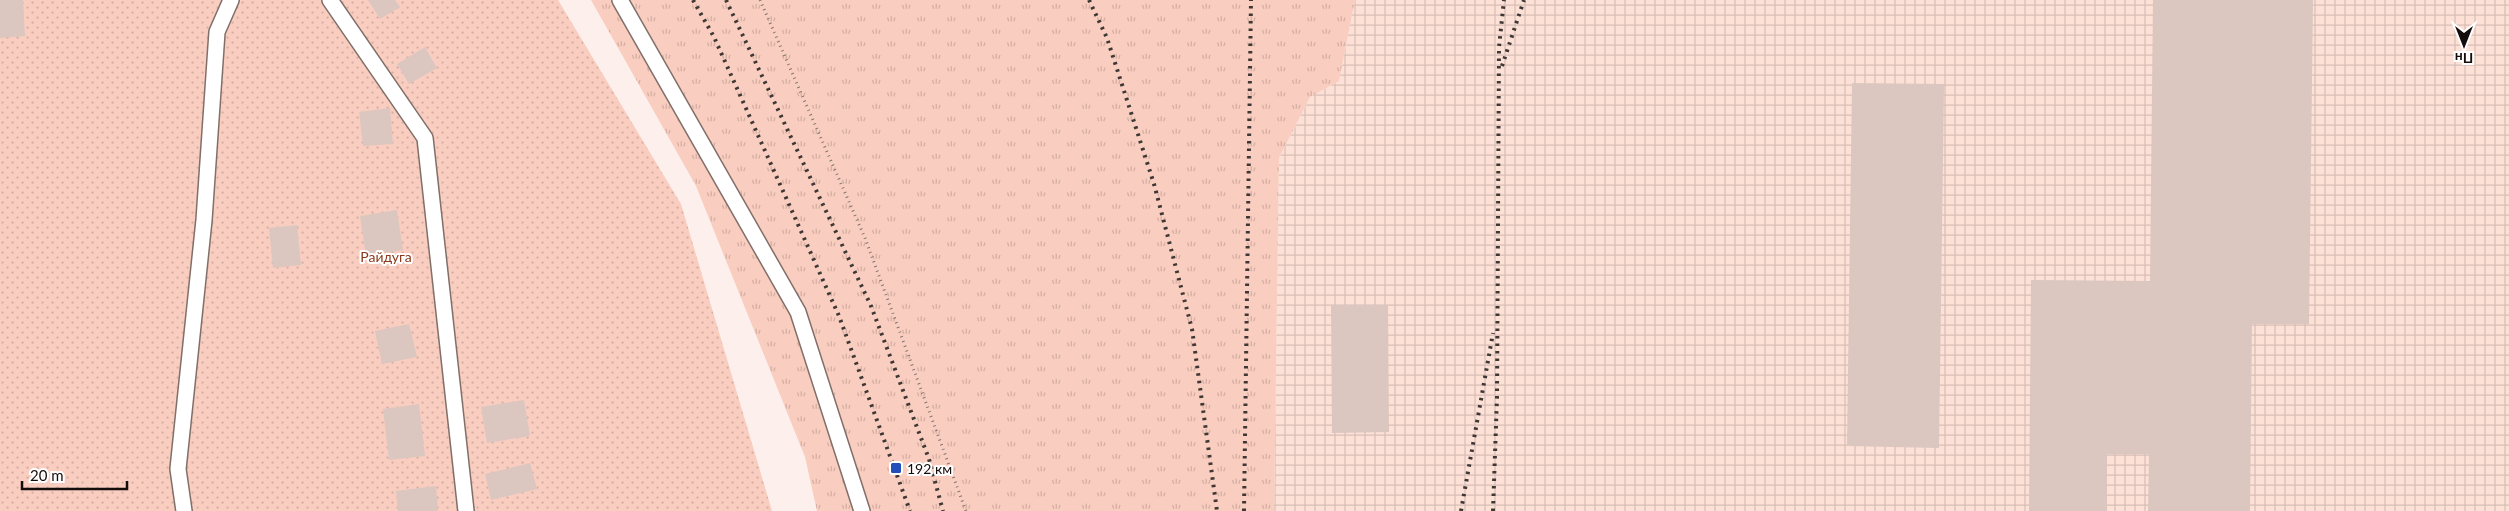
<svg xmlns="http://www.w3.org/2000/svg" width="2509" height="511" viewBox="0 0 2509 511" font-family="Lato,sans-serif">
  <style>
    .industrial { fill: url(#industrial-grid) }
    .grass { fill: url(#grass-tufts) }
    .garden { fill: url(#garden-dots) }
    .building { fill: #dbc7c0 }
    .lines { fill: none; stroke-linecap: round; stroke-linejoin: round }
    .service-casing { stroke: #816f69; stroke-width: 18 }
    .path { stroke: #807674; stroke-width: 3; stroke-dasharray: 1 4; stroke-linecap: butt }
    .service { stroke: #fff; stroke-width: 15 }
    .rail { stroke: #3f3734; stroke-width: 4; stroke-dasharray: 2.5 5; stroke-linecap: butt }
    .poi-dot { fill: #244ebc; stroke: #fff; stroke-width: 2 }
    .labels { text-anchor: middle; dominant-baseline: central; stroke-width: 4; stroke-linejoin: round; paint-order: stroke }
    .park-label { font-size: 14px; fill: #8b391b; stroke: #fff }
    .poi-label { font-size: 14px; fill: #140d0b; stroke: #fff; text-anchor: start }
  </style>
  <defs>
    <pattern id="industrial-grid" width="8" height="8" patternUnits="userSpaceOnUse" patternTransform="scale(1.25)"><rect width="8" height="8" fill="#fde0d6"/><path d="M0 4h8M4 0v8" fill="none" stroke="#d8bfb6"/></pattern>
    <pattern id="grass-tufts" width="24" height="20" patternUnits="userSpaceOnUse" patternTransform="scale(1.25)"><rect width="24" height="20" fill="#f9cdbf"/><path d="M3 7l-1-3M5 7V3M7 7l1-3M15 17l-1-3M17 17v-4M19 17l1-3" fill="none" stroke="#d5afa3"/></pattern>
    <pattern id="garden-dots" width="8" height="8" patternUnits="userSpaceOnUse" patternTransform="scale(1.25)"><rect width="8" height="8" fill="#f9cdbf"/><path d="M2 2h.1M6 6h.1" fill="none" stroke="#d5afa3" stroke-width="1.8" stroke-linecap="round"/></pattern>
  </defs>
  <rect width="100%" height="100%" fill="#fdf0ec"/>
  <!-- industrial -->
  <path class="industrial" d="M1355,0H2509V511H1274L1279,158L1310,97L1339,81Z"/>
  <!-- grass -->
  <path class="grass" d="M591,0H1355L1339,81L1310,97L1279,158L1274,511H817L805,457L696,186Z"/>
  <!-- garden -->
  <path class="garden" d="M0,0H558L681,204L772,511H0Z"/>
  <!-- building -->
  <path class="building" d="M0,0H23L25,36L0,38Z
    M368,0H395L400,7L380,19Z
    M2153,0H2313L2309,324H2252L2250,511H2148L2149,454H2107V511H2029L2031,280L2150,281Z
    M425,47L437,68L409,84L397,64Z
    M1852,83L1944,84L1939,448L1847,446Z
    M390,108L393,144L363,146L359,112Z
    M397,210L403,250L366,256L360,216Z
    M297,225L301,265L273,268L269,228Z
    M1331,305H1388L1389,432L1332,433Z
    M409,324L417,357L382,364L375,331Z
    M524,400L530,436L487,443L481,407Z
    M419,404L425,456L389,460L383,409Z
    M530,463L537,489L491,500L485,474Z
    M436,486L438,511H398L396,491Z"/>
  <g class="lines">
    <defs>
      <path id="service" d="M330,0L425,138L466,511
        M620,0L798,312L862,511
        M184,511L178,469L204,220L217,32L231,0"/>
    </defs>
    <!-- service casing -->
    <use href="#service" class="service-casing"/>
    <!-- path -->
    <path class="path" d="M760,0L865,238L966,511"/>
    <!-- service -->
    <use href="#service" class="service"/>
    <!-- rail -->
    <path class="rail" d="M693,0L714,37L839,316L910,511
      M726,0L871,306L929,459L943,511
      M1089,0L1107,38L1154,184L1192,329L1217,511
      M1502,66L1524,0
      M1244,511L1251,0
      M1461,511L1493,333
      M1493,511L1497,397L1499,47L1504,0"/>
  </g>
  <!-- markers -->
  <rect class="poi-dot" x="890" y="462" width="12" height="12" rx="2.5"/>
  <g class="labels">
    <!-- park labels -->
    <g class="park-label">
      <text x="386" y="256">Райдуга</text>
    </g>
    <!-- poi labels -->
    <g class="poi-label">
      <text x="907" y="468">192 км</text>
    </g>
  </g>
  <!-- north arrow -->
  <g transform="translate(2464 45) rotate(180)" stroke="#ffffff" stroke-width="4" paint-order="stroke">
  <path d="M0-4L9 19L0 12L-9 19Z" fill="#140d0b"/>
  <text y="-8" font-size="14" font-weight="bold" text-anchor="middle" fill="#140d0b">Пн</text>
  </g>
  <!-- scale -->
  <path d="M22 481v8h105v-8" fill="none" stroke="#140d0b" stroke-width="2.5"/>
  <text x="30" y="481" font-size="15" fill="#140d0b" stroke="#ffffff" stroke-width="4" paint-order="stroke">20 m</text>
</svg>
